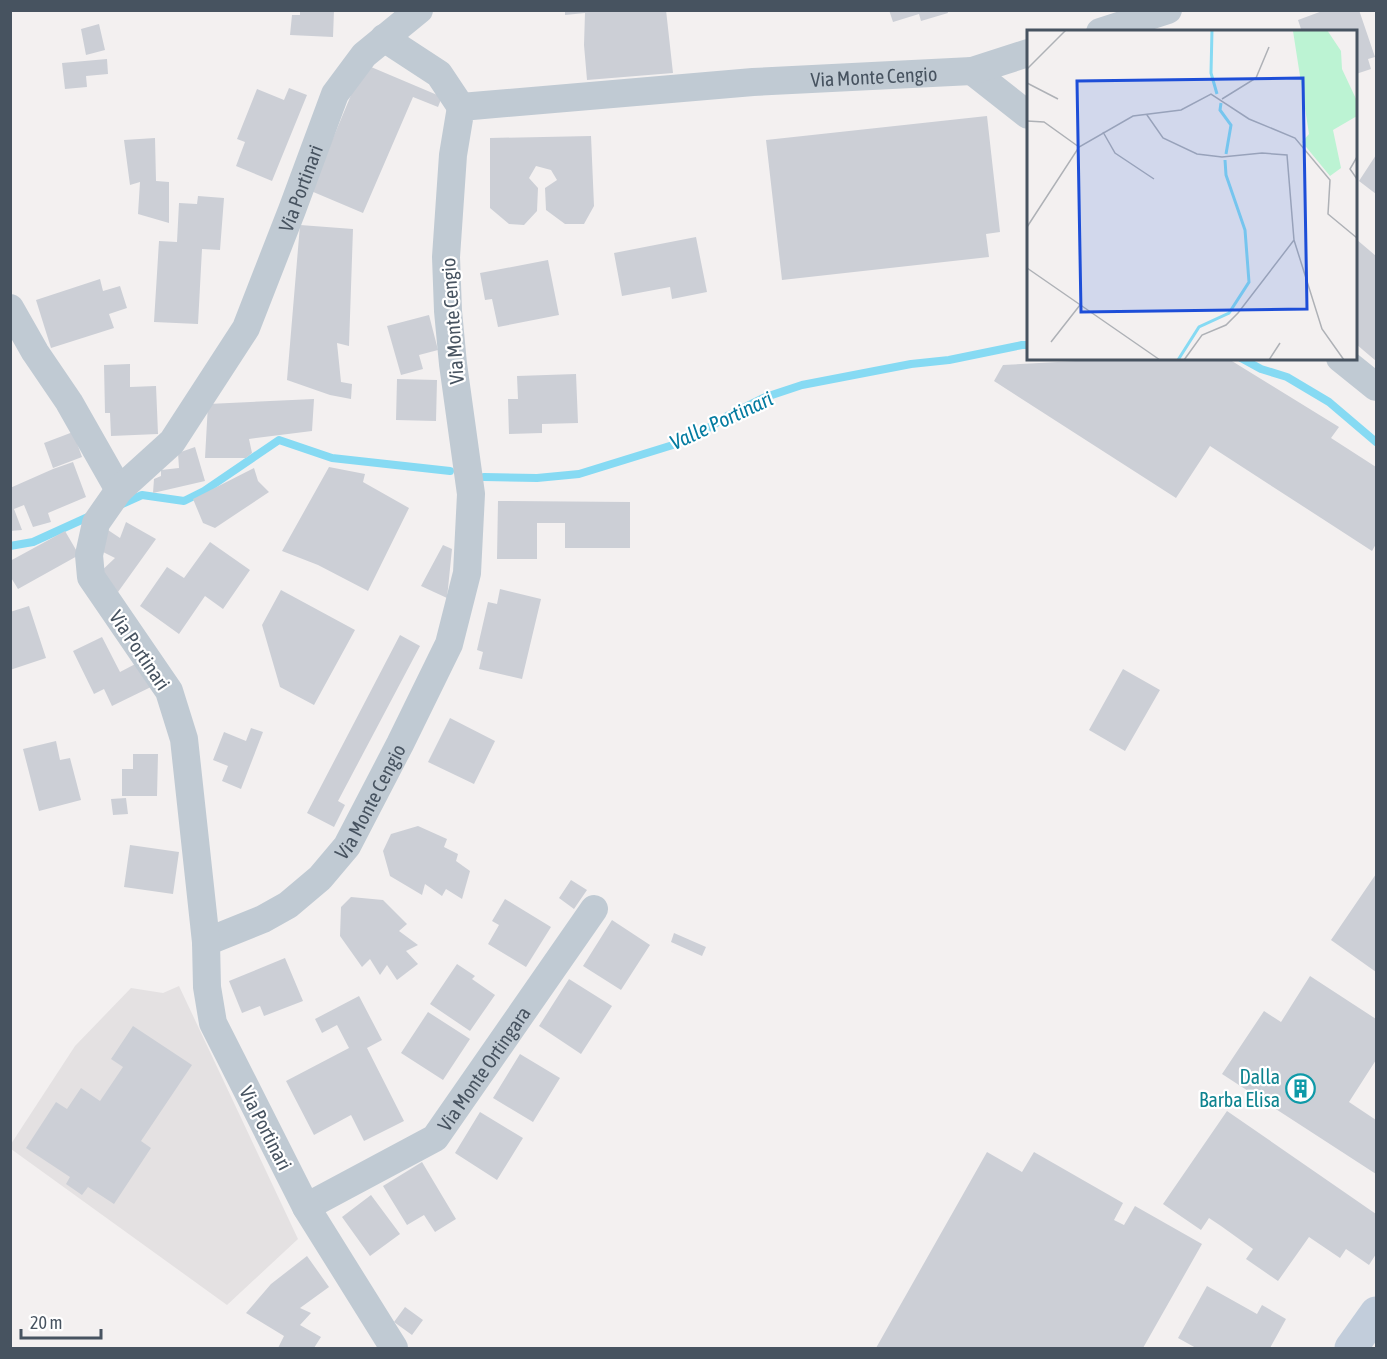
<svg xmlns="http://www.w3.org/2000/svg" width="1387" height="1359" viewBox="0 0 1387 1359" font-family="'Asap Condensed',sans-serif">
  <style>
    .education { fill: #e4e1e2 }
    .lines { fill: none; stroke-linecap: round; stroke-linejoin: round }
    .stream { stroke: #86daf3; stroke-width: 8 }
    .building { fill: #cccfd6 }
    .street { stroke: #c0cad3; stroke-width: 28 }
    .secondary { stroke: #c2cddb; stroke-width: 33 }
    .labels { text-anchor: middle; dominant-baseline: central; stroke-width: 4.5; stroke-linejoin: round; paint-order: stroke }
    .street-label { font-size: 20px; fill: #475360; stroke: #fff }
    .culture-label { font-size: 20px; fill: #0d838f; stroke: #fff; text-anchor: end }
    .water-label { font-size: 21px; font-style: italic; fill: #037ba0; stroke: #fff }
    .inset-river { fill: none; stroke: #86daf3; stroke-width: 3 }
    .inset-road { fill: none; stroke: #aeb1b6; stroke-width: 1.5 }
    .view { fill: #1d4ed8; fill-opacity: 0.15; stroke: #1d4ed8; stroke-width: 3 }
    .inset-edge { fill: none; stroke: #475360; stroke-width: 3 }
  </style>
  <rect width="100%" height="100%" fill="#f3f0f0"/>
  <!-- education -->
  <path class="education" d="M179,986L298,1239L227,1305L11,1149V1144L75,1046L131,988L163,993Z"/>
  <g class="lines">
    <!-- stream -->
    <path class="stream" d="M1241,358L1261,369L1287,377L1329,402L1376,442
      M484,477L537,478L579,474L689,440L729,415L763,398L802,385L911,364L949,360L1022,345H1028
      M122,504L142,495L184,501L204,491L279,440L332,458L450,471
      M10,546L33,542L88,517"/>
  </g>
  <!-- building -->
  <path class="building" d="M300,10H334L333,37L290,35L292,15H300Z
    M565,10H666L673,73L587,80L584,45L585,13L565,15Z
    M889,10H947L948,13L921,21L919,14L893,22Z
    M1325,10H1359L1375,57L1368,59L1371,69L1356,74V32H1302L1298,20Z
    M99,24L105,50L86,55L81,29Z
    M107,59L108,74L86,76L87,87L65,89L62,63Z
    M364,64L442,97L438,107L413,97L363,213L311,191Z
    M289,88L307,95L272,181L236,166L245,142L237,139L257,89L284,100Z
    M987,116L1000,232L986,234L989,257L782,280L766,140Z
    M591,136L594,206L584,224H565L546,210L545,188L557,180L551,170L536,166L529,178L538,188L537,211L524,225L509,224L490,208V138Z
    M155,138L156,181L169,182V223L138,214L140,182L130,185L124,140Z
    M1376,155V194L1359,181Z
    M198,196L224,198L220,250L202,249L198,324L154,322L159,241L177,242L179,203L197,204Z
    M300,225L353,229L349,346L337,343L341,382L352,384L351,399L330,395L287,380Z
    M696,237L707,292L672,299L670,287L622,296L614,253Z
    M1356,239L1376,256V287L1375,289L1376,290V361L1356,344Z
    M548,260L559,315L498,327L492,299L485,300L480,273Z
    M100,279L103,291L120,286L127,308L109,314L114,328L51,348L36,300Z
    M429,315L438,350L419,355L423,369L401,375L387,326Z
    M1131,358H1227L1339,427L1331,438L1376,467V544L1372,551L1210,446L1176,498L994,381L1003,365Z
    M130,364V387L156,386L158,434L111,436L110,413H105L104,365Z
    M576,374L578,423L542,424V433L509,434L508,399H518L517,376Z
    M397,379L437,380L436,421L396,420Z
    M314,399L312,431L249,439L252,453L246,458H205L208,404Z
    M73,432L82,457L53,468L44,443Z
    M195,447L205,481L153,493L154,479L161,476V470L179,468L178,453Z
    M73,462L86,497L48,513L51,522L33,527L24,505L14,509L22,530L10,531V488L53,469Z
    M329,467L365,474L363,482L409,508L368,591L318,565L282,551Z
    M254,468L258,481L269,492L215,528L203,523L193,499Z
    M498,501L630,502V548H565V523H537V559H497Z
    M126,522L156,539L118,592L97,575L115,558L99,550L108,530L120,538Z
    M65,531L79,555L18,589L10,576V561Z
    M210,542L250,570L223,609L205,596L179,634L140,606L167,567L184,578Z
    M443,545L452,549L447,598L421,586Z
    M500,589L541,599L522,679L479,669L483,652L477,650L488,602L497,604Z
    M281,590L355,630L314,705L280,687L262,625Z
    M29,606L46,658L10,670V612Z
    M400,635L420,646L338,801L345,805L334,827L307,813Z
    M102,637L120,672L141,661L153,686L112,706L104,689L94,694L73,651Z
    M1123,669L1160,690L1125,751L1089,730Z
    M450,718L495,741L474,784L428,762Z
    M251,728L263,732L241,789L222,781L228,766L213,760L224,732L246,741Z
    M56,741L60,760L70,758L81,800L39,811L23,749Z
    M133,754H158L157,796H122V769H133Z
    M126,798L128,814L113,815L111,799Z
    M418,826L447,839L444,847L458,854L456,861L470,871L462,899L446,889L442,896L425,884L422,895L390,876L383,851L391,834Z
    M130,845L179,852L173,894L124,887Z
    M1376,874V972L1331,940Z
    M571,880L587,890L574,909L559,898Z
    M351,897L383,900L407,924L399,931L418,945L406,951L418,964L397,980L387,965L380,975L370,959L362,967L340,936L341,907Z
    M505,899L551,927L526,967L488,944L499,925L492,921Z
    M612,920L650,945L621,990L583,966Z
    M674,933L706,947L702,956L671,942Z
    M285,958L303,1001L264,1016L260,1006L242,1013L229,981Z
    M457,964L475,976L472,979L495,995L470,1031L430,1004Z
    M1310,976L1376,1019V1060L1349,1102L1376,1120V1174L1222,1074L1264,1011L1281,1022Z
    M569,979L612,1006L581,1054L539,1026Z
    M359,996L382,1040L367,1048L404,1121L364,1141L351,1115L314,1135L286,1081L349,1048L337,1025L322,1033L315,1019Z
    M428,1012L470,1039L443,1080L401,1053Z
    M133,1026L192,1065L141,1141L151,1148L114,1204L88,1187L82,1195L66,1184L70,1177L26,1148L56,1102L67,1109L81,1088L100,1101L123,1067L111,1059Z
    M520,1054L560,1078L533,1122L493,1098Z
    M1227,1111L1376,1214V1254L1369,1265L1346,1249L1340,1258L1309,1237L1278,1281L1246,1259L1253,1249L1221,1226L1209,1218L1201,1230L1163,1204Z
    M480,1112L523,1138L497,1180L455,1153Z
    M987,1152L1022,1172L1034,1152L1123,1203L1114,1220L1124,1225L1135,1206L1202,1244L1143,1348H876Z
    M422,1162L456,1219L435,1232L424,1215L407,1225L383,1186Z
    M371,1195L400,1234L370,1256L342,1217Z
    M307,1256L329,1287L300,1308L311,1313L300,1325L321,1337L314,1348H278L284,1336L246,1313L271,1284Z
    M1207,1286L1257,1314L1262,1305L1286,1319L1270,1348H1196L1178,1338Z
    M405,1307L423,1320L412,1335L394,1322Z"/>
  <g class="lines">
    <!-- street -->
    <g class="street">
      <path d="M1100,32L1168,10"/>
      <path d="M384,38L439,74L461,107"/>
      <path d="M972,71L1028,115"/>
      <path d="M10,308L35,352L69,402L119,490"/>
      <path d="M1340,358L1376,387"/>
      <path id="s1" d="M206,942L263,919L288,905L320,878L347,846L400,744L449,644L467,573L471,494L453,364L448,311L446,257L453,155L461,107L753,82L972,71L1028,53"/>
      <path id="s2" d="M306,1207L435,1138L594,909"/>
      <path id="s3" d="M394,1348L306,1207L213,1023L207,987L206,942L184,739L169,691L91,577L89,555L96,523L119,490L172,442L246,328L292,210L335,94L364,55L419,10"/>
    </g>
    <!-- secondary -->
    <path class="secondary" d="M1351,1348L1376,1313"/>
  </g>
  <!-- icons -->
  <defs>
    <symbol id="building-ring" viewBox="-11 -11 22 22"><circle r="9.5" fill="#fff" stroke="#0f9aa8" stroke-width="1.5"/><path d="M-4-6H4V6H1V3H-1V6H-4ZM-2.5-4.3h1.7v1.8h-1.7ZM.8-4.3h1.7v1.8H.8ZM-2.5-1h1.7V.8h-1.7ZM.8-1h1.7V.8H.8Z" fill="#0f9aa8"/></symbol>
  </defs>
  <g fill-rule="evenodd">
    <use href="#building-ring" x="1284" y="1072" width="33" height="33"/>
  </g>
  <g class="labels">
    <!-- street labels -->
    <g class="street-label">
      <text stroke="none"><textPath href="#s1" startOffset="1356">Via Monte Cengio</textPath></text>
      <text stroke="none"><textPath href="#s3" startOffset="1299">Via Portinari</textPath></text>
      <text transform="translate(452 321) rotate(-94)">Via Monte Cengio</text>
      <text transform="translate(140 650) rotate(56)">Via Portinari</text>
      <text stroke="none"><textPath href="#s1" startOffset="224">Via Monte Cengio</textPath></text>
      <text stroke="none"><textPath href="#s2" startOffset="231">Via Monte Ortingara</textPath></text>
      <text transform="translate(266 1128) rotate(63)">Via Portinari</text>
    </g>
    <!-- culture labels -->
    <g class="culture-label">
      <text x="1280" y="1076">Dalla<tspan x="1280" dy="23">Barba Elisa</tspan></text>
    </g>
    <!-- water labels -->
    <g class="water-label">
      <text transform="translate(721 420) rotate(-25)">Valle Portinari</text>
    </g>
  </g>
  <!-- overview -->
  <g transform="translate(1027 30)">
    <rect width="330" height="330" fill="#f3f0f0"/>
    <path d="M300,0L314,21L315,39L330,71V86L306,100L314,138L303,146L275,112L282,104L266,1Z" fill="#bcf3d3"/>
    <path class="inset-river" d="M185,0L184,43L190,64M194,73L193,80L204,95L199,124M151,330L172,297L202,283L222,252L218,200L199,145L198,130"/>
    <path class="inset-road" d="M0,39L39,0M0,53L31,69M195,69L229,48L242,17M120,85L136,108L170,124L195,127L235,123L260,125L267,210L295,299L317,330M0,91L17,92L52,117M76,102L88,123L127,149M330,127L323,139L330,149M0,197L52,117L106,86L154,80L184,64L222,89L268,108L303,150L301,184L330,208M0,238L133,330M24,312L53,275M157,330L175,305L199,295L211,283L267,210M242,330L253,313"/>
    <path class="view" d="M276,48L280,279L54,282L50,51Z"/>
    <rect width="330" height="330" class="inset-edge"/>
  </g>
  <!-- border -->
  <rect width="1387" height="1359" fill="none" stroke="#475360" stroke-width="24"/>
  <!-- scale -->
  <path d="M21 1329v9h80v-9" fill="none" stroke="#475360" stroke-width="3"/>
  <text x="30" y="1329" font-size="18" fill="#475360" stroke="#ffffff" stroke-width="4.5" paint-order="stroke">20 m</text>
</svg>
